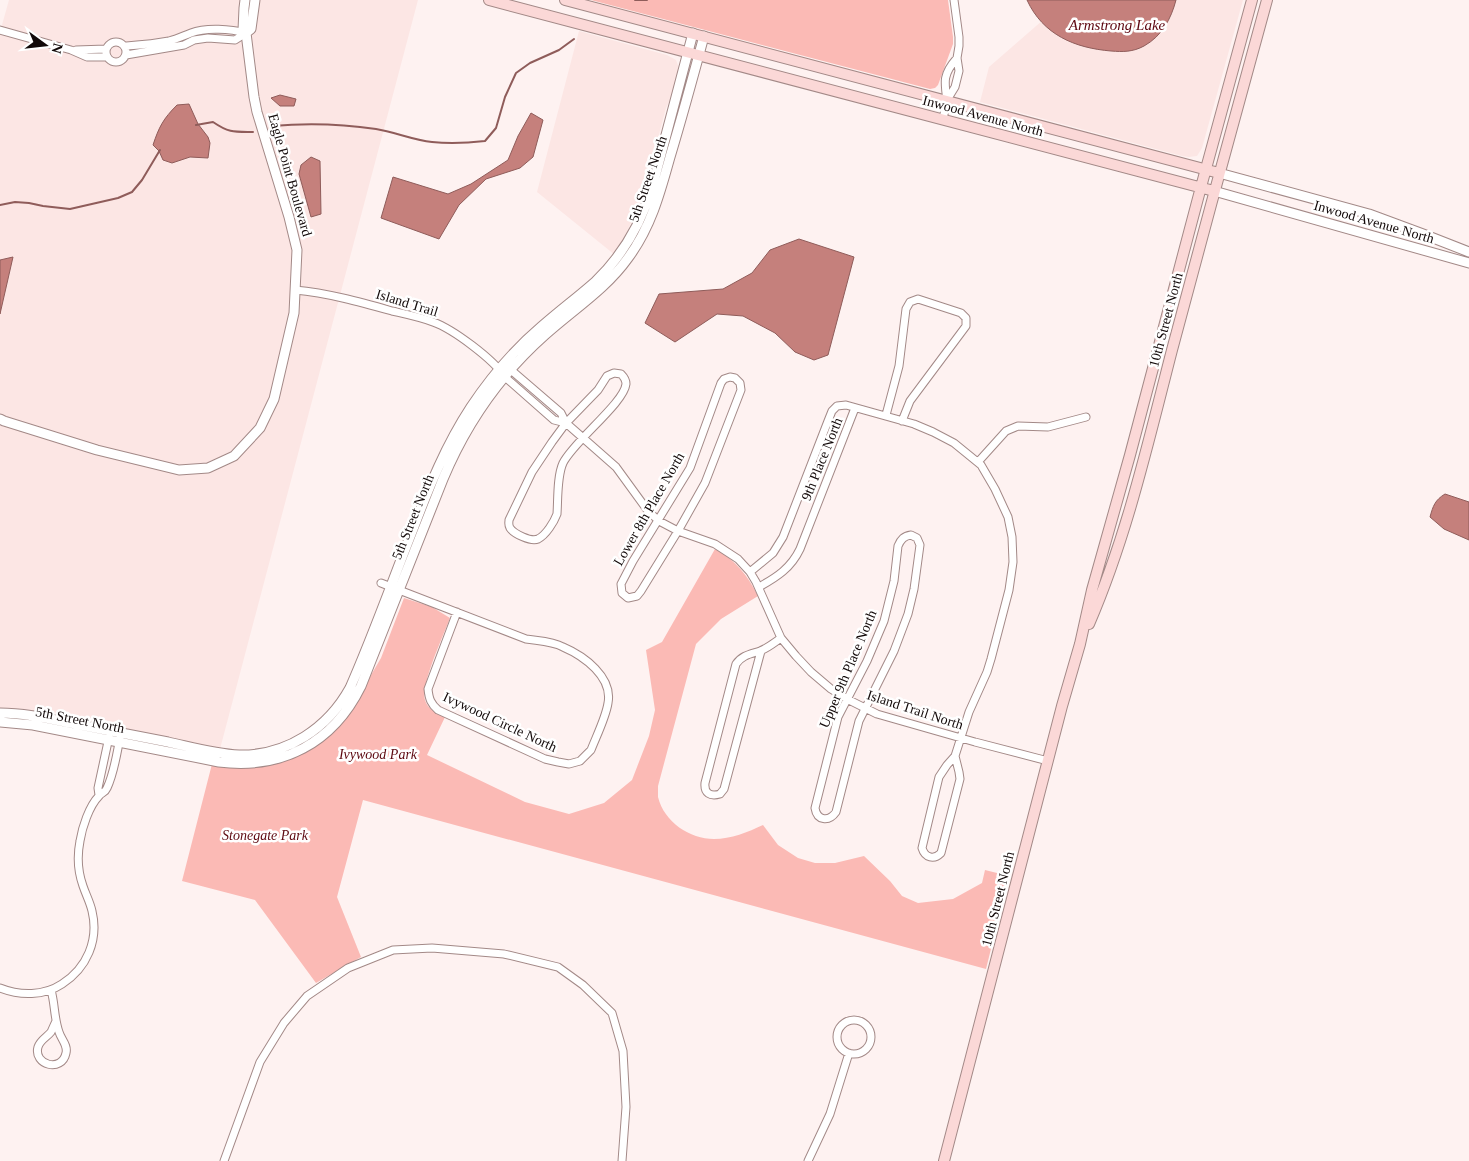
<svg xmlns="http://www.w3.org/2000/svg" width="1469" height="1161" viewBox="0 0 1469 1161" font-family="Georgia,serif">
  <style>
    .built { fill: #fce6e4 }
    .green { fill: #fbbab5 }
    .water { fill: #c5807c; stroke: #8f5c5a }
    .lines { fill: none; stroke-linecap: round; stroke-linejoin: round }
    .stream { stroke: #8f5c5a; stroke-width: 2 }
    .minor-casing { stroke: #a38987; stroke-width: 9 }
    .tertiary-casing { stroke: #a38987; stroke-width: 11 }
    .secondary-casing { stroke: #a38987; stroke-width: 12 }
    .minor { stroke: #fff; stroke-width: 7 }
    .tertiary { stroke: #fff; stroke-width: 9 }
    .secondary { stroke: #fbd8d7; stroke-width: 10 }
    .labels { text-anchor: middle; dominant-baseline: central; stroke-width: 5; stroke-linejoin: round; paint-order: stroke }
    .street-label { font-size: 14px; fill: #120909; stroke: #fff }
    .park-label { font-size: 14px; font-style: italic; fill: #5d0810; stroke: #fff }
    .water-label { font-size: 15px; font-style: italic; fill: #5c050f; stroke: #fff }
  </style>
  <rect width="100%" height="100%" fill="#fef2f1"/>
  <!-- built -->
  <path class="built" d="M9,0H418L220,749L43,714L0,710V32Z
    M1066,0H1243L1202,148L1197,156L1189,157L1182,156L980,102L989,67Z
    M579,31L667,55L676,60L679,68L674,92L666,108L642,198L635,215L615,255L537,192Z"/>
  <!-- green -->
  <path class="green" d="M591,0H948L953,37V44L938,85L935,88L930,89Z
    M715,549C736,560 748,576 758,596L721,619L696,644L658,786C658,789 658,794 658,797C664,822 690,839 714,839C731,839 748,832 763,825L778,845L798,858L815,863H835L864,856L890,881L902,896L918,903L953,899L982,883L985,870L1009,876L986,969L363,800L337,897L361,957L316,983L255,900L182,881L212,764L246,767L262,766L303,753L327,737L344,721L381,658L404,598L432,607L450,618C444,634 420,686 425,700C428,710 437,713 445,717L427,755L525,802L569,814L604,803L632,780L649,736L655,710L646,650L662,642Z"/>
  <!-- water -->
  <path class="water" d="M1027,0H1176C1171,19 1162,36 1144,46C1133,52 1123,52 1111,51C1075,48 1043,35 1027,0Z
    M280,95L296,99L294,106H280L271,98Z
    M189,104L198,124L208,137L210,143L208,158L190,157L172,163L163,160L159,151L153,145C159,127 163,119 177,105Z
    M531,113L543,120L533,157L520,168L486,179L459,205L439,239L381,218L393,177L448,194L471,184L508,160L518,136Z
    M311,157L320,161L321,214L311,217L299,174L301,165Z
    M799,239L854,257L828,355L814,360L795,352L775,333L743,316L717,314L675,342L645,323L659,294L723,289L752,273L770,250Z
    M13,257L0,314V260Z
    M1445,494L1469,502V540L1444,529L1430,517C1433,506 1435,500 1445,494Z"/>
  <g class="lines">
    <!-- stream -->
    <path class="stream" d="M635,0H647
      M196,125L213,122C229,133 234,132 253,132
      M272,126C307,123 342,124 376,129C395,132 413,140 432,142C450,144 468,143 485,141L496,128L505,97L516,73L530,63L559,50L574,39
      M0,205L15,202L29,203L43,206L70,209L118,198L132,192L142,180L160,150"/>
    <defs>
      <path id="minor" d="M0,30L71,50L87,57H107
        M106 52a10 10 0 1 1 20 0a10 10 0 1 1-20 0Z
        M125,46C139,45 154,44 169,41C177,39 183,36 191,33C206,27 231,29 246,33
        M76,50L106,49
        M126,55L184,45L194,40L208,38L235,40L246,33
        M947,100C944,81 943,74 957,58
        M943,119L947,100L955,87L959,71L957,58L959,46V37L954,0
        M295,290C328,293 360,302 392,311C405,314 420,317 433,322C453,329 493,359 505,377L554,420L566,423
        M507,370H511L561,413L566,423L616,467L648,511L659,521L678,531L715,544L738,559L750,572L756,582L781,638L796,656L811,672L831,689L847,699L877,714L975,742L1048,761
        M614,373L621,374C624,377 626,380 626,384C624,403 574,441 563,463C557,476 558,499 557,514C554,522 546,535 538,539C531,542 514,534 510,528C508,524 509,523 509,520L532,472L552,442L566,423L598,390L607,376Z
        M730,377L735,378L740,383L741,390L705,483L678,531L641,591L637,596L628,598L622,593L621,584L633,561L690,468L721,383L724,379Z
        M886,415L899,366L906,309L910,302L918,299L961,313L966,318V326L910,401L902,421
        M978,462L1006,431L1018,426L1048,427L1086,417
        M911,535L917,538L920,545L914,589L908,614L894,651L859,721L836,812C829,822 817,821 815,808L838,717L867,661L884,621L894,581L898,546C901,539 904,536 911,535Z
        M750,572L773,553L783,537L828,421L832,411L837,406L846,405L914,424L933,432L954,443L981,465L995,489L1008,517L1012,537L1013,562L1009,590L991,659L987,672L969,712L955,756L947,765L939,777L922,848C925,858 934,860 941,853L960,779L959,772L955,756
        M381,583L399,590L526,639C538,641 552,641 563,647C584,656 613,677 608,703C606,717 596,737 591,750L580,761L569,764L558,762L545,759L438,710C431,704 429,699 428,689L457,612
        M759,587C777,577 791,568 800,549L855,408
        M761,651L724,789L720,794C710,797 704,793 705,783L736,664C742,655 751,654 760,651C768,648 775,642 781,638
        M99,795L98,788L109,737
        M0,988C20,996 44,996 62,984C87,968 99,940 92,911C90,902 86,895 83,886C78,872 77,856 80,841C82,828 89,806 99,796C102,792 105,793 107,788C115,771 117,751 121,733
        M51,990C55,1004 54,1018 59,1032C61,1039 68,1045 66,1053C62,1073 33,1065 38,1047C40,1040 47,1037 51,1032C53,1028 54,1025 56,1021
        M837 1037a17 17 0 1 1 34 0a17 17 0 1 1-34 0Z
        M224,1161L260,1062L284,1023L307,996L348,968L393,950L432,948L504,954L558,967L583,985L612,1013L623,1051L626,1107L622,1161
        M808,1161L830,1114L849,1053"/>
      <path id="tertiary" d="M246,33L251,29L255,0
        M1219,173L1369,214L1423,234L1469,252
        M1214,191L1469,263
        M0,419L4,421L97,450L179,470L208,468L234,456L260,428L274,399L294,313L297,250L289,217L257,112L254,97L246,33L243,30L244,8L245,0
        M0,713C25,713 50,719 75,724C106,730 137,736 168,742C191,747 215,754 239,755C287,756 328,728 350,688C373,636 392,582 413,529C429,487 446,445 471,407C491,377 514,350 541,327C559,311 578,297 596,281C623,255 641,223 652,188L693,33
        M0,722L33,725L219,762C282,770 333,743 361,686L443,479C466,424 501,374 545,335C574,309 606,289 628,258C651,227 660,193 670,157C682,117 693,77 704,36"/>
      <path id="secondary" d="M489,0L1214,191
        M565,0L1219,173
        M1089,624C1127,536 1148,443 1172,350C1203,233 1235,117 1267,0
        M944,1161L1062,706L1080,644L1092,590L1130,455L1201,187L1252,0"/>
    </defs>
    <!-- minor casing -->
    <use href="#minor" class="minor-casing"/>
    <!-- tertiary casing -->
    <use href="#tertiary" class="tertiary-casing"/>
    <!-- secondary casing -->
    <use href="#secondary" class="secondary-casing"/>
    <!-- minor -->
    <use href="#minor" class="minor"/>
    <!-- tertiary -->
    <use href="#tertiary" class="tertiary"/>
    <!-- secondary -->
    <use href="#secondary" class="secondary"/>
  </g>
  <g class="labels">
    <!-- street labels -->
    <g class="street-label">
      <text transform="translate(983 116) rotate(15)">Inwood Avenue North</text>
      <text transform="translate(290 175) rotate(74)">Eagle Point Boulevard</text>
      <text transform="translate(648 179) rotate(-71)">5th Street North</text>
      <text transform="translate(1374 222) rotate(16)">Inwood Avenue North</text>
      <text transform="translate(407 303) rotate(17)">Island Trail</text>
      <text transform="translate(1166 320) rotate(-75)">10th Street North</text>
      <text transform="translate(822 459) rotate(-68)">9th Place North</text>
      <text transform="translate(649 509) rotate(-60)">Lower 8th Place North</text>
      <text transform="translate(413 517) rotate(-68)">5th Street North</text>
      <text transform="translate(848 669) rotate(-67)">Upper 9th Place North</text>
      <text transform="translate(915 710) rotate(18)">Island Trail North</text>
      <text transform="translate(80 720) rotate(11)">5th Street North</text>
      <text transform="translate(500 722) rotate(25)">Ivywood Circle North</text>
      <text transform="translate(998 899) rotate(-76)">10th Street North</text>
    </g>
    <!-- park labels -->
    <g class="park-label">
      <text x="378" y="754">Ivywood Park</text>
      <text x="265" y="835">Stonegate Park</text>
    </g>
    <!-- water labels -->
    <g class="water-label">
      <text x="1117" y="25">Armstrong Lake</text>
    </g>
  </g>
  <!-- north arrow -->
  <g transform="translate(45 45) rotate(105)" stroke="#ffffff" stroke-width="4" paint-order="stroke">
  <path d="M0-4L9 19L0 12L-9 19Z" fill="#120909"/>
  <text y="-8" font-size="14" font-weight="bold" text-anchor="middle" fill="#120909">N</text>
  </g>
</svg>
